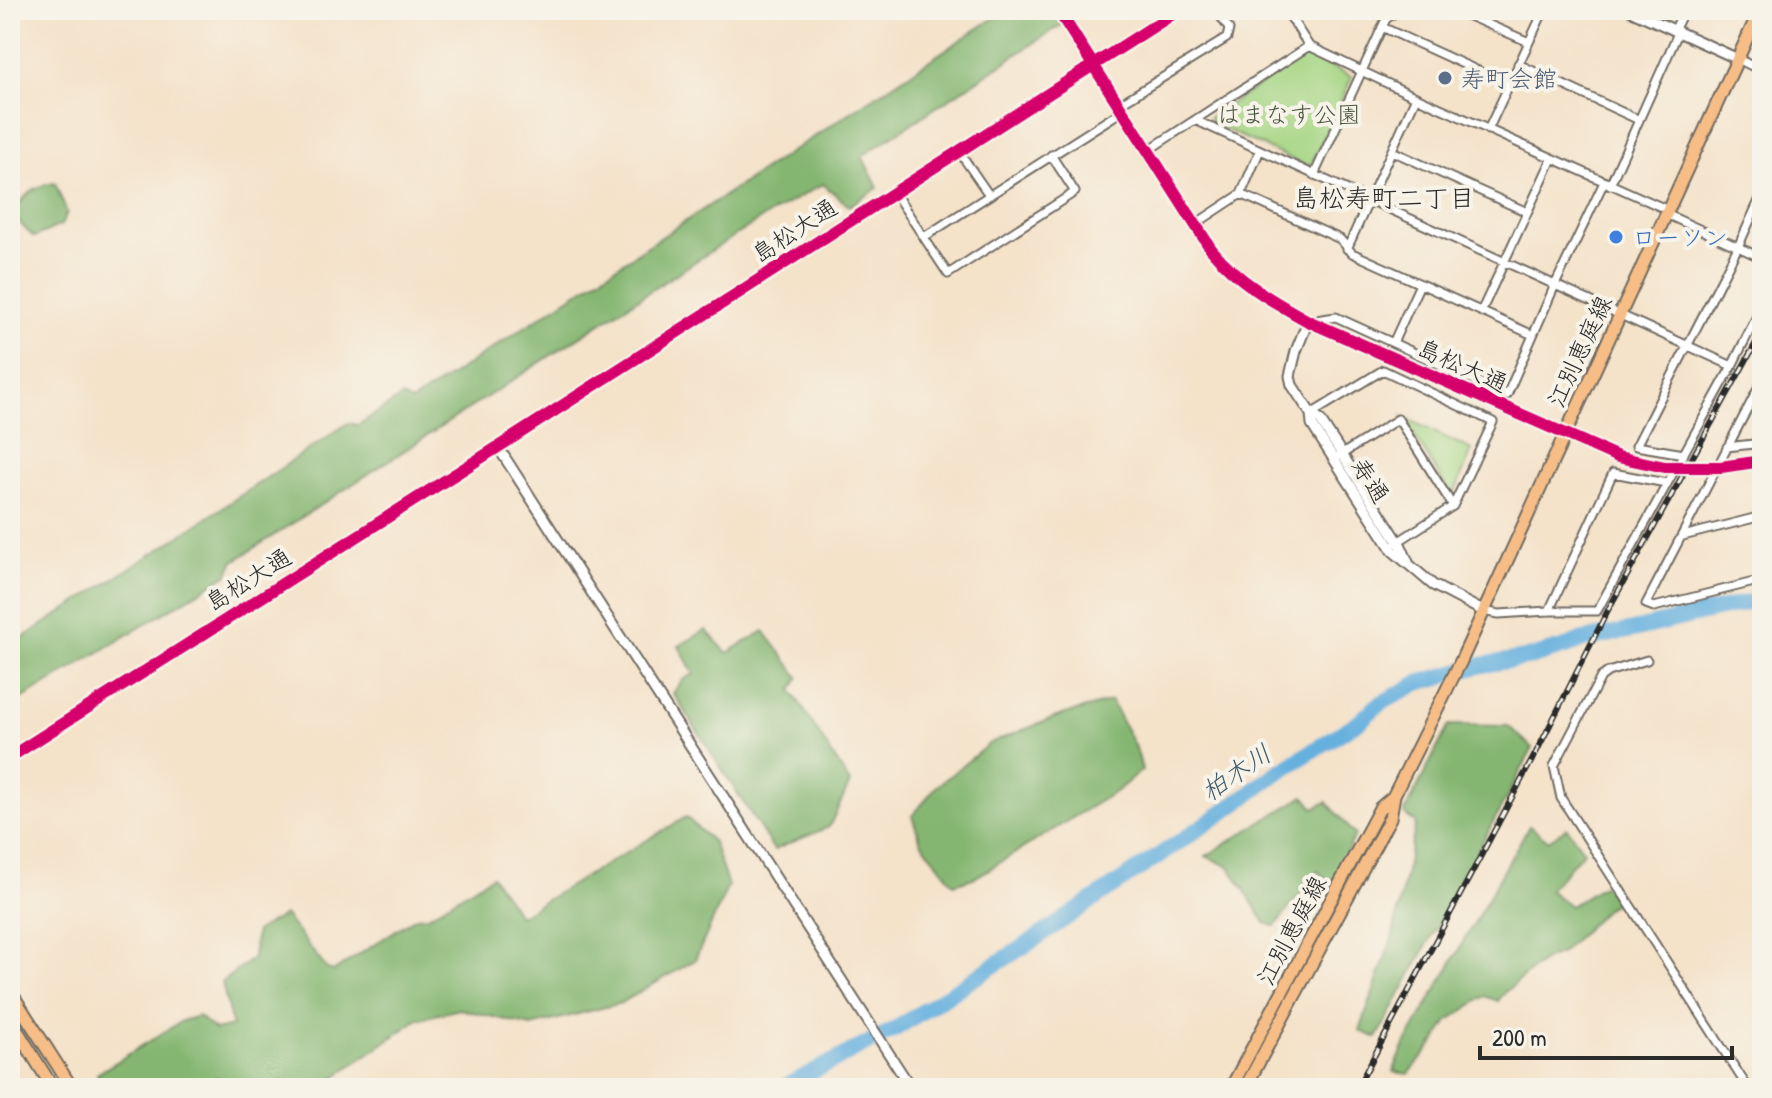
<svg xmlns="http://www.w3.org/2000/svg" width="1772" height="1098" viewBox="0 0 1772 1098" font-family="'Patrick Hand','Klee One',sans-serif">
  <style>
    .green { fill: #a5d583; stroke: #688057; stroke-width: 2 }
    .forest { fill: #84b671; stroke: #58704e; stroke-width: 2 }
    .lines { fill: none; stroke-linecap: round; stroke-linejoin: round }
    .river { stroke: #66b0de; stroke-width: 16 }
    .tertiary-tunnel { stroke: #ccbda9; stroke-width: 9; stroke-dasharray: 9 4.5; stroke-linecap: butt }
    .minor-casing { stroke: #716b62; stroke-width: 11 }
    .tertiary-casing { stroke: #716b62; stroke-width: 13 }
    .primary-casing { stroke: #716b62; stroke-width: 15 }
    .trunk-casing { stroke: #716b62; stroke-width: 15 }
    .minor { stroke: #fff; stroke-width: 7 }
    .tertiary { stroke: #fff; stroke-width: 9 }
    .primary { stroke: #f6be86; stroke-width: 11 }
    .trunk { stroke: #f6be86; stroke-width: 11 }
    .rail-casing { stroke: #2b2b2b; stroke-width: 6 }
    .rail { stroke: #f7f3e8; stroke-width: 3; stroke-dasharray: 9; stroke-linecap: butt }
    .cycleway-casing { stroke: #f7f3e8; stroke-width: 17 }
    .cycleway { stroke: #d6006c; stroke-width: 12 }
    .service-dot { fill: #5c6f8a; stroke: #f7f3e8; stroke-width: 3 }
    .shop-dot { fill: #3f7fe0; stroke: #f7f3e8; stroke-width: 3 }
    .labels { text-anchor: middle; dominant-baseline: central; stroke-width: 8; stroke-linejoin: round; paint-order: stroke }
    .service-label { font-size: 24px; fill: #4e5e75; stroke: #f7f3e8; text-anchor: start }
    .park-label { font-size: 24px; fill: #4a5641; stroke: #f7f3e8 }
    .street-label { font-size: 24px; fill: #2b2b2b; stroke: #f7f3e8 }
    .shop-label { font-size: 24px; fill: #366cbe; stroke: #f7f3e8; text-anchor: start }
    .neighbourhood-label { font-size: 26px; fill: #2b2b2b; stroke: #f7f3e8 }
    .water-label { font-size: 26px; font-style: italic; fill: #405a6a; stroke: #f7f3e8 }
  </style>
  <rect width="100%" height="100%" fill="#f7f3e8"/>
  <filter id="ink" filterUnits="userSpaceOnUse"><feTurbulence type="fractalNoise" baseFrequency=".0125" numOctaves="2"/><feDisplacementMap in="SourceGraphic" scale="16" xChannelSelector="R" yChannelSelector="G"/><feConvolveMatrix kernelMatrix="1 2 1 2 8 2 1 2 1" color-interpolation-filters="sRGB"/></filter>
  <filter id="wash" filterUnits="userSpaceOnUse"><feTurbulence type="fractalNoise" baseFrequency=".006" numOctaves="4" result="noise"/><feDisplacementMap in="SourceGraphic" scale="32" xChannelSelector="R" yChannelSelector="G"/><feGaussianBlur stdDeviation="1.8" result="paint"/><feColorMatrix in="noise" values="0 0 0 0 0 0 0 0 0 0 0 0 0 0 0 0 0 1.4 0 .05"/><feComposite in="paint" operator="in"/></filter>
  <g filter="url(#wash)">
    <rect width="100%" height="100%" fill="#f4e2c9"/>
    <!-- green -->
    <path class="green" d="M1307,55L1352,77L1311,165L1307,166L1211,123L1210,117Z
      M1403,417L1472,450L1455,492H1449Z"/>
    <!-- forest -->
    <path class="forest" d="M1006,10H1084L862,156L878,188L849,206L823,184L759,220L233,562L228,574L10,706V646L195,526L348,423L358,425L402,397L411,402Z
      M55,183L67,213L61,225L34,237C26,230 17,222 14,211C27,193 33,186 55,183Z
      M706,630L727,653L764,631L799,677L792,691L850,783L829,827L774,850L673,693L683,680L694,674L679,646Z
      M1111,701L1137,751L1142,770L1118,790L976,877L954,884L921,842L912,816L936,787L990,743L1059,716Z
      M1449,725L1508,726L1533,748L1377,1038L1360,1031L1393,935L1416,823L1404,814Z
      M1304,796L1314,808L1327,802L1355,835L1330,885L1318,871L1275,926L1265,923L1230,867L1206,856Z
      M686,817L713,842L728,886L695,960L621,1003L531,1026L460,1009L418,1019L319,1088H261L215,1077L196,1088H103L97,1074L182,1021L198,1016L215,1030L232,1026L222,982L253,958L256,931L284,915L327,969L334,971L416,917L428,916L492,876L519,916Z
      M1529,826L1548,840L1567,828L1584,851L1549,890L1570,906L1604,885L1618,902L1608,907L1561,953L1544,960L1505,992L1498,1001L1485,996L1448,1021L1435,1042L1409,1074L1393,1072L1405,1045Z"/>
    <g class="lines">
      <!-- river -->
      <path class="river" d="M782,1088L895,1029L1026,945L1240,801L1274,775L1360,721L1378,705L1418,683L1482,665L1532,657L1569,646L1583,640L1633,630L1762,599"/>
    </g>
  </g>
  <g filter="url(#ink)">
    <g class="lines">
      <!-- tertiary-tunnel -->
      <path class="tertiary-tunnel" d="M1549,427L1578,440
        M1668,467H1721"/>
      <defs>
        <path id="minor" d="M1058,10L1092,65
          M1286,10L1309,46L1416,97L1668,210
          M1455,10L1529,42
          M1382,27L1509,85
          M1674,31L1684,10
          M1738,59L1762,71
          M1518,64L1639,120
          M1118,105L1227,38L1229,29L1216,10
          M1195,120L1732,366
          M1488,130L1544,10
          M958,150L989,195
          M1147,151L1309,46
          M1392,151L1527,212
          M1314,175L1386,19L1399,10
          M1610,185L1678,33
          M894,192L948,274L1075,192L1051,155
          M1241,194L1260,150
          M1666,214L1762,258
          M1194,225L1241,194L1340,239L1352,253L1533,335
          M924,237L1122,111
          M1347,249L1416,97
          M1481,312L1552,159
          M1308,321L1336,317L1507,395L1555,285L1604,182
          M1393,343L1420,284
          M1762,381L1646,604L1654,607L1762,580
          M1311,414L1383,370L1493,422L1453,506L1396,543
          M1727,447L1762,443
          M1684,454L1636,446L1738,247L1762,194
          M1339,456L1398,419L1453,506
          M1683,536L1762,516
          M1483,611L1499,614L1549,611H1597L1732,366L1762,306
          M1549,611L1613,473L1666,483
          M1647,660L1608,672L1601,677L1554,766L1561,798L1748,1088
          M1760,1088L1762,1087"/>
        <path id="tertiary" d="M1630,10L1738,59
          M1092,65L1211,249C1237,281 1272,301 1308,321L1549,427
          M1308,321L1296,351L1290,376L1292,385L1311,414L1320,420L1401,546L1408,562
          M1311,414L1312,425L1393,551L1433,585L1483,611
          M1578,440L1618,457L1665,467
          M498,447L911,1088
          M1721,467L1762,461
          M10,757L498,447L1179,10"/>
        <path id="primary" d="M1231,1088L1380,808L1394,796
          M1245,1088L1390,818L1394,795L1461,661L1760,10"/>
        <path id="trunk" d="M10,991L72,1088
          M10,1019L53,1088"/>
      </defs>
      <!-- minor casing -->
      <use href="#minor" class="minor-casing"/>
      <!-- tertiary casing -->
      <use href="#tertiary" class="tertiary-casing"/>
      <!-- primary casing -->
      <use href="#primary" class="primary-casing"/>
      <!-- trunk casing -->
      <use href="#trunk" class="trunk-casing"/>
      <!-- minor -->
      <use href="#minor" class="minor"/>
      <!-- tertiary -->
      <use href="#tertiary" class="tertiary"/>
      <!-- primary -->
      <use href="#primary" class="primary"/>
      <!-- trunk -->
      <use href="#trunk" class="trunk"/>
      <defs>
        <path id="rail" d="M1357,1088L1539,747L1608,610L1762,332"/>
      </defs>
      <!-- rail casing -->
      <use href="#rail" class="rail-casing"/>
      <!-- rail -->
      <use href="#rail" class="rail"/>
      <defs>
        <path id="cycleway" d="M1058,10L1211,249C1237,281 1272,301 1308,321L1618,457L1665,467H1721L1762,461
          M10,757L498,447L1179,10"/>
      </defs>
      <!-- cycleway casing -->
      <use href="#cycleway" class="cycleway-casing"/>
      <!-- cycleway -->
      <use href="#cycleway" class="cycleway"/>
    </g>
  </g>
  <!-- markers -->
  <circle class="service-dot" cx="1445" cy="78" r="8"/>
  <circle class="shop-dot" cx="1616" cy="237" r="8"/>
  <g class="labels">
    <!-- service labels -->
    <g class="service-label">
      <text x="1461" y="78">寿町会館</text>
    </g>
    <!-- park labels -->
    <g class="park-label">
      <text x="1289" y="114">はまなす公園</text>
    </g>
    <!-- street labels -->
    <g class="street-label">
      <text transform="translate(794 230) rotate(-33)">島松大通</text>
      <text transform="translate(1579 351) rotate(-65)">江別恵庭線</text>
      <text transform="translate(1463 365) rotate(24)">島松大通</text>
      <text transform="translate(1371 480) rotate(57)">寿通</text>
      <text transform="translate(248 579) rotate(-32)">島松大通</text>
      <text transform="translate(1291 930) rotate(-62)">江別恵庭線</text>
    </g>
    <!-- shop labels -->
    <g class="shop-label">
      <text x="1632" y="237">ローソン</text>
    </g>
    <!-- neighbourhood labels -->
    <g class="neighbourhood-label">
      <text x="1384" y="197">島松寿町二丁目</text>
    </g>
    <!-- water labels -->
    <g class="water-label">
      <text transform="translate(1236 772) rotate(-34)">柏木川</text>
    </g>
  </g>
  <!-- margin -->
  <rect width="1772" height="1098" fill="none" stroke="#f7f3e8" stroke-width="40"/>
  <!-- scale -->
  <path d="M1480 1046v12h252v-12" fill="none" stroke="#2b2b2b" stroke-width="4"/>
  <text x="1492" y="1046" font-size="24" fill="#2b2b2b" stroke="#f7f3e8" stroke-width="6" paint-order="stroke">200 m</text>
</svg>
